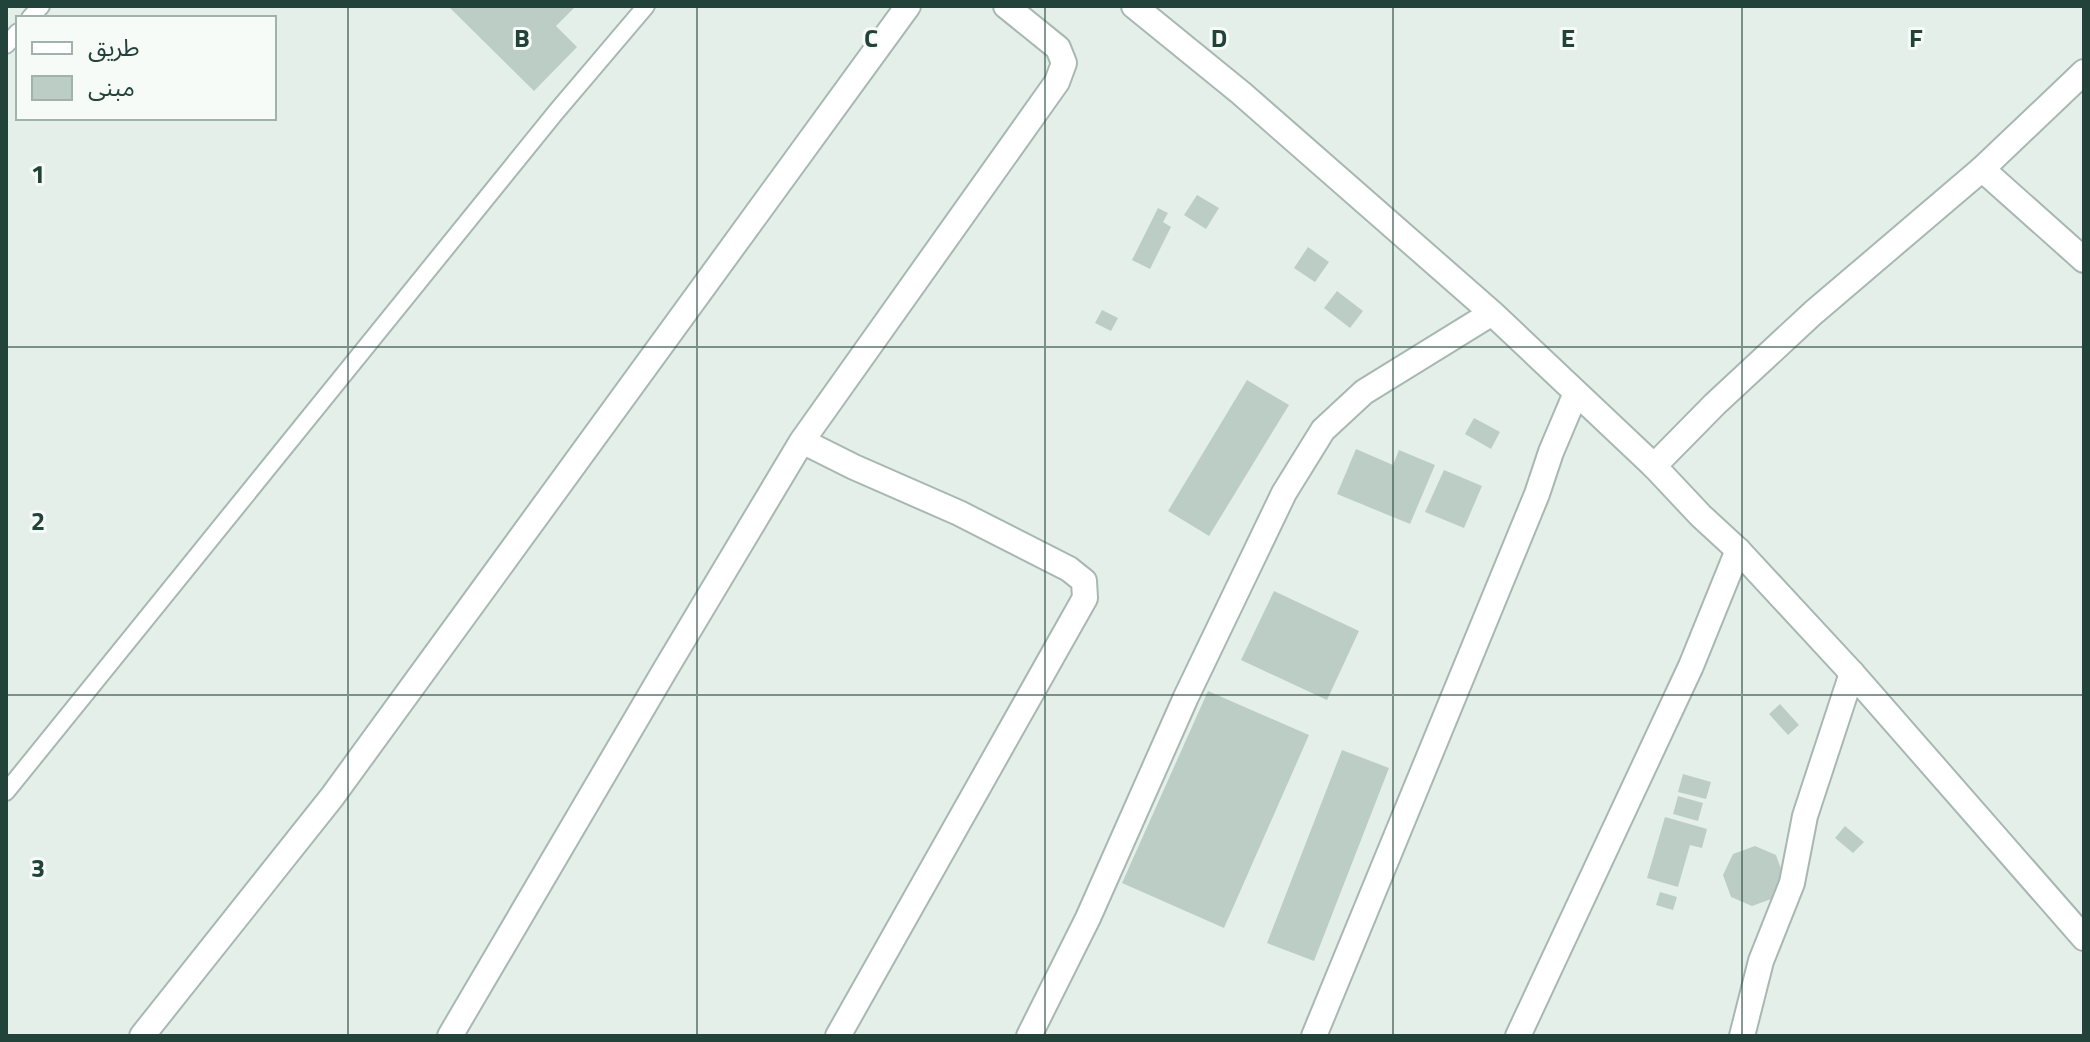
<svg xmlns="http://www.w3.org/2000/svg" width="2090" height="1042" viewBox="0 0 2090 1042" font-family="'Titillium Web','Noto Sans Arabic',sans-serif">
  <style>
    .building { fill: #bccdc6 }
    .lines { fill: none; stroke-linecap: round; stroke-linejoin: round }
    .service-casing { stroke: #a7b8b2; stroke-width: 20 }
    .minor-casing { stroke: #a7b8b2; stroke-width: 28 }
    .tertiary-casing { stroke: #a7b8b2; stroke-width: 28 }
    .service { stroke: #fff; stroke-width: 16 }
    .minor { stroke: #fff; stroke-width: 24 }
    .tertiary { stroke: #fff; stroke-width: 24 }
    .grid { fill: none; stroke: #22433a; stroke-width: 2; stroke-opacity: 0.55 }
    .grid-label { font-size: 26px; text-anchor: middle; font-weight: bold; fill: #22433a; stroke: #f6fbf8; stroke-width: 6; stroke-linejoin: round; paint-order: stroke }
  </style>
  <rect width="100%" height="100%" fill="#e5efea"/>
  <!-- building -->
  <path class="building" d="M448,6H576L556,26L577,47L534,91Z
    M1197,195L1219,208L1206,229L1184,215Z
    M1158,208L1168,213L1163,222L1171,227L1150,269L1132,260Z
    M1308,247L1329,262L1315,282L1294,268Z
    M1337,291L1363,311L1350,328L1324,308Z
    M1102,310L1118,318L1111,331L1095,323Z
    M1247,380L1289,405L1209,536L1168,511Z
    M1474,418L1500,432L1491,449L1465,434Z
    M1356,449L1393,465L1399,450L1435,465L1410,524L1337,494Z
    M1444,470L1482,486L1464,528L1425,512Z
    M1274,591L1359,631L1327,700L1241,660Z
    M1208,691L1309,735L1224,928L1122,883Z
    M1780,704L1799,725L1788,735L1769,714Z
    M1342,750L1389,768L1314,961L1267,943Z
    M1683,774L1711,782L1706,799L1678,792Z
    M1678,796L1703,803L1698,821L1673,814Z
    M1665,817L1707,829L1702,848L1690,845L1678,887L1647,878Z
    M1845,826L1864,842L1853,853L1835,838Z
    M1755,846L1776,855L1784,877L1774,898L1752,906L1731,897L1723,875L1733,854Z
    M1660,892L1677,897L1673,910L1656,905Z"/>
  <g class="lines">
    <defs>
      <path id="service" d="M30,18L41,6
        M6,45L18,32
        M6,792L556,112L646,6"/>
      <path id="minor" d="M1134,6L1241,93L1492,313L1654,466
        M1982,169L2084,260
        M802,441L854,467L959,513L1069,569L1084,581L1085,598L838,1036
        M142,1036L332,797L908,6
        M450,1036L665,670L802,441L1057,82L1064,63L1058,48L1006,6
        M1029,1036L1088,918L1186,697L1284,493L1323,430L1364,392L1492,313
        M1314,1036L1537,494L1551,452L1576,393
        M1518,1036L1691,666L1738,550
        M1742,1036L1761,961L1792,883L1805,816L1852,673"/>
      <path id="tertiary" d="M2084,72L1982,169L1813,313L1715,404L1654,466L1701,516L1738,550L1852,673L2084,938"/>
    </defs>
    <!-- service casing -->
    <use href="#service" class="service-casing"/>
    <!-- minor casing -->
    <use href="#minor" class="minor-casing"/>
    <!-- tertiary casing -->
    <use href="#tertiary" class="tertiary-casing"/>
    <!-- service -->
    <use href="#service" class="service"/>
    <!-- minor -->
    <use href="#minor" class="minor"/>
    <!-- tertiary -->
    <use href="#tertiary" class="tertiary"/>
  </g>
  <!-- grid -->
  <path class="grid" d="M348,6V1036M697,6V1036M1045,6V1036M1393,6V1036M1742,6V1036M6,347H2084M6,695H2084"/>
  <g class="grid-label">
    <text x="522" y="47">B</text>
    <text x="871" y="47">C</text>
    <text x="1219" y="47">D</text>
    <text x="1568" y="47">E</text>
    <text x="1916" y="47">F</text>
    <text x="38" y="183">1</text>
    <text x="38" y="530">2</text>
    <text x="38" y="877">3</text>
  </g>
  <!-- border -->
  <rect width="2090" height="1042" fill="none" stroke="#22433a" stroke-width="16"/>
  <!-- legend -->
  <rect x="16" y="16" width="260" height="104" fill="#f6fbf8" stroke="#a1b1ac" stroke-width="2"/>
  <rect x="32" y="42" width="40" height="12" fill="#ffffff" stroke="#a1b1ac" stroke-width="2"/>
  <text x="88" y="56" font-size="24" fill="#22433a">طريق</text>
  <rect x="32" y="76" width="40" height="24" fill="#bccdc6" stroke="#a1b1ac" stroke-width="2"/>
  <text x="88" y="96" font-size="24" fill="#22433a">مبنى</text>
</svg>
